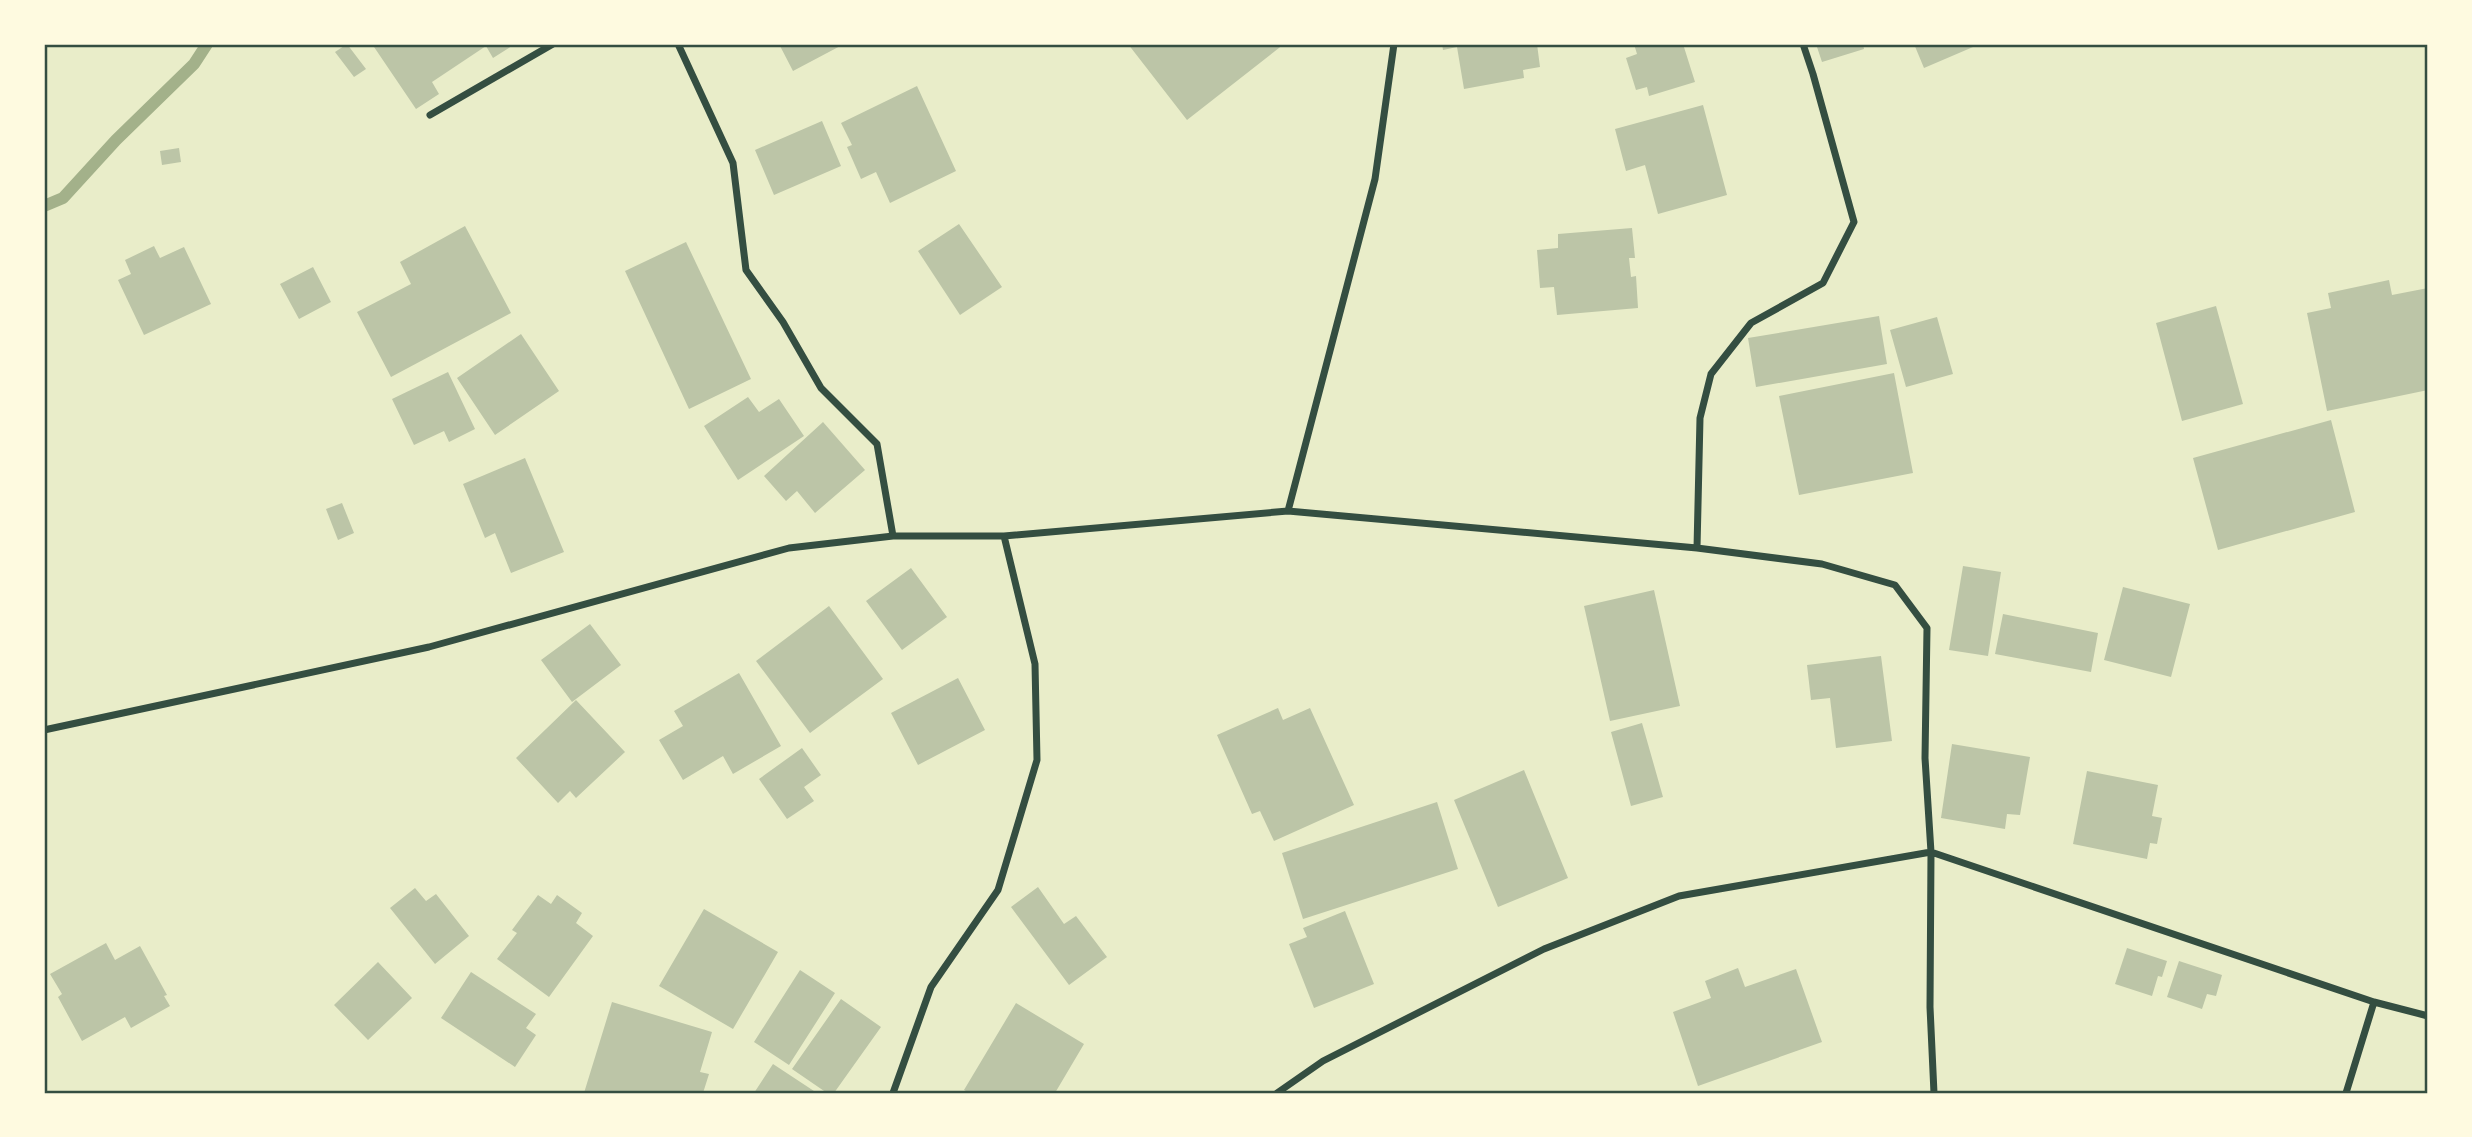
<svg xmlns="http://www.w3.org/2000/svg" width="2472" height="1137" viewBox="0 0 2472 1137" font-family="Barlow,sans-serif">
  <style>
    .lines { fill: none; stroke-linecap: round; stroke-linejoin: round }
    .stream { stroke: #a3b18a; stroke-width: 12 }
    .building { fill: #bcc5a7 }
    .minor { stroke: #344e41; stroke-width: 7 }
    .neatline { fill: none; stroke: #344e41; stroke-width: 2.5 }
  </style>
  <rect width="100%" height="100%" fill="#e9edc9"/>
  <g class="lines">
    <!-- stream -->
    <path class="stream" d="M44,206L63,198L116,140L194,64L207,44"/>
  </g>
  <!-- building -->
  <path class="building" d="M347,44L366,69L354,77L335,52Z
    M372,44H515L493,58L486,46L432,82L439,94L416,109Z
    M779,44H844L793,71Z
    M1128,44H1284L1187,120Z
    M1442,44H1537L1540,67L1523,70L1524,78L1464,89L1457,47L1443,50Z
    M1634,44H1683L1695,82L1649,96L1647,87L1636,90L1626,58L1637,54Z
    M1816,44H1863L1864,49L1822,62Z
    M1914,44H1980L1924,68Z
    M917,86L956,171L890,203L876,172L861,179L847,147L852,145L841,123Z
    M1703,105L1727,195L1658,214L1645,165L1626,171L1615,129Z
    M822,121L841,166L774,195L755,150Z
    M179,148L181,162L162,165L160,151Z
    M959,224L1002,287L960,315L918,251Z
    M465,226L511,313L391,377L357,312L411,284L400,262Z
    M1632,228L1635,258H1629L1631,277L1636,276L1638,308L1557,315L1554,287L1540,288L1537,250L1558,248V234Z
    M686,242L751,379L689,409L625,271Z
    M154,246L160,258L184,247L211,304L144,335L118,280L131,274L125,260Z
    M313,267L331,302L299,319L280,284Z
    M2389,280L2392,295L2428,288V390L2327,411L2307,313L2331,308L2328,293Z
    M2216,306L2243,404L2182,421L2156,323Z
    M1879,316L1887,364L1756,387L1748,338Z
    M1937,317L1953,374L1906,387L1890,330Z
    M521,334L559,391L495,435L457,378Z
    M448,372L475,429L449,442L444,431L414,445L392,399Z
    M1894,373L1913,473L1799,495L1779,396Z
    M748,397L759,412L779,399L804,436L738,480L704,426Z
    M2331,420L2355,512L2218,550L2193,458Z
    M823,422L865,470L815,513L797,491L786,501L764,476Z
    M525,458L564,552L511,573L495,533L485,538L463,484Z
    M342,503L354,533L338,540L326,509Z
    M1963,566L2001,572L1988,656L1949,650Z
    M911,568L947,617L902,650L866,601Z
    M2123,587L2190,604L2171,677L2104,660Z
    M1654,590L1680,706L1610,721L1584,606Z
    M829,606L883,679L810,733L756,661Z
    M2003,614L2098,633L2091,672L1995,654Z
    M590,624L621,665L572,702L541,660Z
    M1881,656L1892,741L1836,748L1830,698L1811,700L1807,665Z
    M739,673L781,746L733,774L723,756L683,780L659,740L683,726L674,711Z
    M958,678L985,730L918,765L891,713Z
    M576,700L625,752L576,798L570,791L558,803L516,758Z
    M1278,708L1283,720L1310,708L1354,805L1274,841L1260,811L1252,814L1217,735Z
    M1642,723L1663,797L1631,806L1611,732Z
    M1952,744L2030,757L2020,815L2007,814L2005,829L1941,818Z
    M802,748L821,775L804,787L814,801L787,819L759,779Z
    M1524,770L1568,878L1498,907L1454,800Z
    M2087,771L2158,785L2152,816L2162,818L2157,844L2150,843L2147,859L2073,844Z
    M1437,802L1458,869L1303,919L1282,853Z
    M1038,887L1064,924L1076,916L1107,957L1069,985L1011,907Z
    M415,888L426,901L436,894L469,936L435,964L390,908Z
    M538,895L551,904L557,895L582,913L576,923L593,936L549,997L497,959L517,933L512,930Z
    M704,909L778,952L733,1029L659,986Z
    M1345,911L1374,984L1314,1008L1289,944L1307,937L1303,928Z
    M106,943L115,960L140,946L167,995L164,996L170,1006L131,1028L125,1017L82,1041L58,997L62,994L50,974Z
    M2127,948L2167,961L2162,977L2158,976L2152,996L2115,984Z
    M2179,961L2222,975L2216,996L2207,994L2202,1009L2167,997Z
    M378,962L412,998L368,1040L334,1005Z
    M1738,968L1745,987L1796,969L1822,1042L1698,1086L1673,1012L1711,998L1705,981Z
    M800,970L835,993L789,1065L754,1042Z
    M471,972L536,1014L526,1028L536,1035L515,1067L441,1018Z
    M841,999L881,1027L834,1093H827L792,1069Z
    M612,1002L712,1032L700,1072L709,1074L703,1093H584Z
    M1016,1003L1084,1044L1055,1093H970L964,1090Z
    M773,1064L817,1093H754Z"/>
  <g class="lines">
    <!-- minor -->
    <path class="minor" d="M678,44L733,163L746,270L783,322L821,388L877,444L893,536
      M430,115L553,44
      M1288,511L1375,179L1394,44
      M1697,548L1700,418L1711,374L1751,323L1823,283L1854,222L1813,74L1803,44
      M44,730L429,647L789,548L893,536H1004L1288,511L1697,548L1822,564L1895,585L1927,628L1925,758L1931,852L2374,1002L2428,1016
      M893,1093L931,987L998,890L1037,760L1035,664L1004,536
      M1277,1093L1323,1061L1544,949L1679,896L1931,852L1930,1007L1934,1093
      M2346,1093L2374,1002"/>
  </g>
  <!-- border -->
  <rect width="2472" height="1137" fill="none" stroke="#fefae0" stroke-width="91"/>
  <rect x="46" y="46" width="2380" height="1046" class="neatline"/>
</svg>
